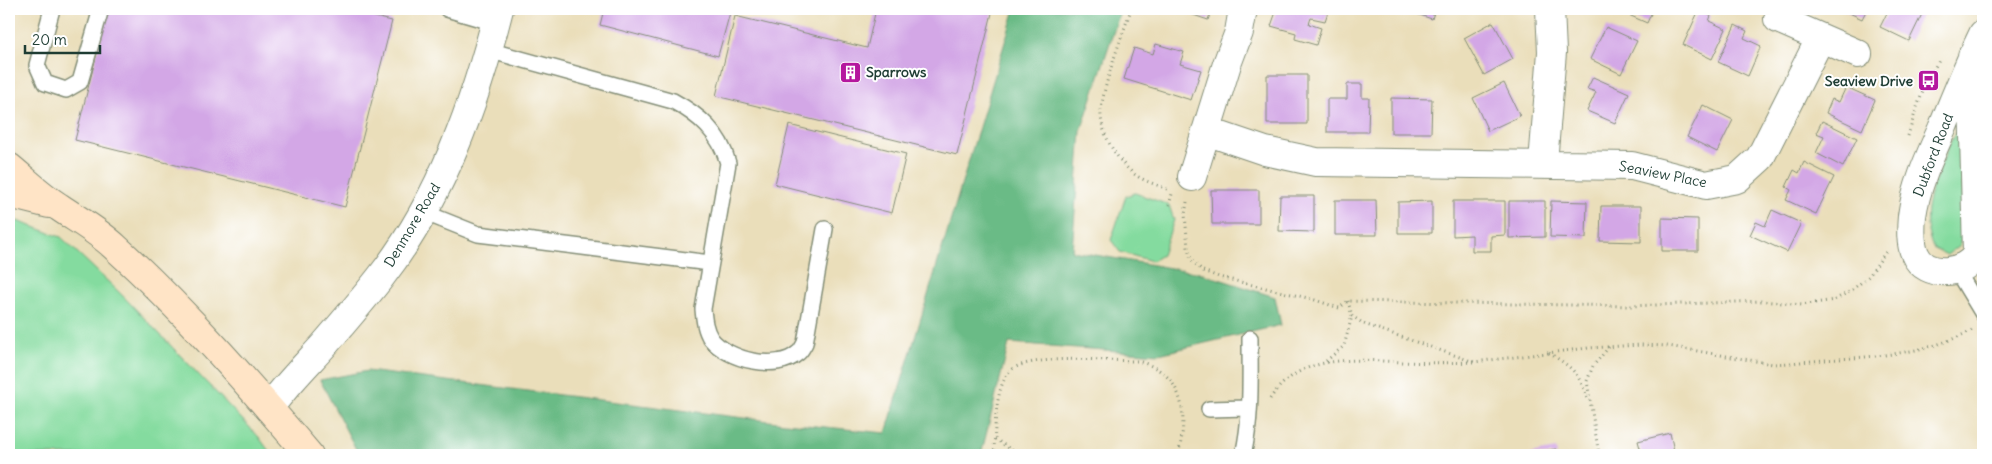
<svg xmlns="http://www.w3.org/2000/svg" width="1992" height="464" viewBox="0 0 1992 464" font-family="Delius,sans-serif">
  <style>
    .green { fill: #84db9f; stroke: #528c6a }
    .forest { fill: #6bbb86; stroke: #457c5d }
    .building { fill: #d3a7e6 }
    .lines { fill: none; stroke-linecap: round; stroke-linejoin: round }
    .service-casing { stroke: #848e77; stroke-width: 18 }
    .minor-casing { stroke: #848e77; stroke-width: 30 }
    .tertiary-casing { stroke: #848e77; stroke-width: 30 }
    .secondary-casing { stroke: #848e77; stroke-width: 30 }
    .path { stroke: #848e77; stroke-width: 3; stroke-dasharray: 1 4; stroke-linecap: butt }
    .service { stroke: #fff; stroke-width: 15 }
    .minor { stroke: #fff; stroke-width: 28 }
    .tertiary { stroke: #fff; stroke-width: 28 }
    .secondary { stroke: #ffe4c6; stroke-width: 28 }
    .labels { text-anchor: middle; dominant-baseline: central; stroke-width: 4; stroke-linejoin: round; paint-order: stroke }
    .poi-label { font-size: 14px; font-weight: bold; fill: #1f3d34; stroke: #fff; text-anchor: start }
    .street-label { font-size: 14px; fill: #1f3d34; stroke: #fff }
  </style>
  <rect width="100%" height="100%" fill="#fff"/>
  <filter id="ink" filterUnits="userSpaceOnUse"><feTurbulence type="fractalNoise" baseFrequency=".02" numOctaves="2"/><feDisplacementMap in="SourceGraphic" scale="10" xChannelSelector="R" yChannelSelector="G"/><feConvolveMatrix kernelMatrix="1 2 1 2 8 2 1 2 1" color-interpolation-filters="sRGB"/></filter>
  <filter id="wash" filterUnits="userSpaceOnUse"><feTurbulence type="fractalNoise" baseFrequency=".0096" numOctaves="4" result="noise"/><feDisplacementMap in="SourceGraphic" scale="20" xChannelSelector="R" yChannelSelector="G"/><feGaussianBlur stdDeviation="1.12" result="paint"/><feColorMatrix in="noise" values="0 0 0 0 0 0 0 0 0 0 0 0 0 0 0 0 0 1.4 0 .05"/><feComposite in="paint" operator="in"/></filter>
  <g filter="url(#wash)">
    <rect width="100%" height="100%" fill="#eadeba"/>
    <!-- green -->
    <path class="green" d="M1958,130H1961L1964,234L1960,245L1947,255L1933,248C1919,213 1930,192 1944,158C1948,149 1951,138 1958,130Z
      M1135,193L1169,205L1174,220L1162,255L1152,261L1120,252L1111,240L1126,196Z
      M9,218L61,237L120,293L258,436L272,455H9Z"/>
    <!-- forest -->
    <path class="forest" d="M1015,9H1121L1081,131L1072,251L1200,273L1275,297L1281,325L1159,354L1009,343L981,455H359L320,380L367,371L785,423L886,433Z"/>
    <g id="blocks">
      <!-- building -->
      <path class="building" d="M108,9H341L392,21L345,207L75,140Z
        M604,9H731L718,56L600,25Z
        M876,9H993L957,155L716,96L735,16L867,48Z
        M1176,9H1212L1208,20Z
        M1277,9H1329L1325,21L1311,18L1309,24L1321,28L1316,45L1295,39L1296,33L1271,26Z
        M1401,9H1435L1432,19Z
        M1615,9H1653L1647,23Z
        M1841,9H1867L1862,19Z
        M1889,9H1911L1922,14L1909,41L1880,27Z
        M1699,10L1711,16L1709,21L1726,29L1712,59L1683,45Z
        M1493,22L1513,59L1484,75L1464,38Z
        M1735,25L1747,31L1744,38L1761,46L1748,76L1718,62Z
        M1606,27L1637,41L1621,74L1590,59Z
        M1156,44L1184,52L1180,64L1201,70L1191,100L1124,79L1134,48L1153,54Z
        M1267,75H1307V124H1267Z
        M1593,77L1629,93L1615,123L1587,111L1596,92L1587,89Z
        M1504,83L1520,116L1488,131L1473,98Z
        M1347,84H1362V98H1369L1368,132H1327V99H1347Z
        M1846,87L1875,100L1862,130L1826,113L1832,99L1839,102Z
        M1391,98L1432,99L1431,133H1391Z
        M1703,105L1733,120L1717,152L1687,137Z
        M1822,121L1857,138L1843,167L1816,153L1824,136L1816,133Z
        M789,125L906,154L892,213L775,184Z
        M1804,162L1834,177L1816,214L1786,200L1791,190L1786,187L1794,170L1799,173Z
        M1211,190H1259V224H1212Z
        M1280,196H1314V232L1279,231Z
        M1335,200H1376L1377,235H1335Z
        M1432,201V233H1398V202Z
        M1453,201H1505V235L1491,236V251H1472V235L1453,236Z
        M1509,201H1545V237L1509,238Z
        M1551,201L1587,202L1586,238L1550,237Z
        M1601,206H1641V242L1600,241Z
        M1772,210L1801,223L1787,252L1750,235L1756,222L1765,226Z
        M1662,218L1698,219V251H1662Z
        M1670,433L1675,455H1642L1638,441Z
        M1556,449L1557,455H1531L1530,454Z"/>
    </g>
  </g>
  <g filter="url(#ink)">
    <use href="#blocks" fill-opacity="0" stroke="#848e77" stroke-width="1"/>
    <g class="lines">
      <defs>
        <path id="service" d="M52,9L37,65L45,83L66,90L80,82L101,9
          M447,9L495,23
          M488,50L673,101C699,115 720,133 728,163L703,309C704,320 705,330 711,339C728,360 777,372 798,353C801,351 803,346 805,343L825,229
          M423,212L478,234L710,263
          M1957,271L1983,314
          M1209,409L1247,408
          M1243,455C1252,419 1250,375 1250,338"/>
        <path id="minor" d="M1778,19L1858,54
          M1206,131L1265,151L1316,162L1632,166L1706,185L1737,179L1760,158L1820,39
          M1543,163L1552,52L1550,9
          M1192,177L1227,64L1239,32L1243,9"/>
        <path id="tertiary" d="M1972,56L1977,253C1967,275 1925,279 1915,254C1910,243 1911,228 1912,216C1916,186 1930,156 1942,129C1955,97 1968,65 1983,34
          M269,408C285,386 305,366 324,345C343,323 362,301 380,278C441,200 475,104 499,9"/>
        <path id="secondary" d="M9,167C25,180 41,196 59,207C78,220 98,231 115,247C185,311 248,383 309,455
          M9,194L49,204"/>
      </defs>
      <!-- service casing -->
      <use href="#service" class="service-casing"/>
      <!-- minor casing -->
      <use href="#minor" class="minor-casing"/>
      <!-- tertiary casing -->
      <use href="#tertiary" class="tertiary-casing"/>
      <!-- secondary casing -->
      <use href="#secondary" class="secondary-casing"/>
      <!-- path -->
      <path class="path" d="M1131,9C1122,37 1103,84 1101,112C1100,134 1119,164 1137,176C1146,182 1159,185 1169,190
        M1908,136C1916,109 1924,83 1940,59
        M1187,202L1185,214L1188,248L1191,260L1203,271L1219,277L1312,299L1339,308L1348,301L1629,306L1762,301L1802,305L1834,300L1851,291L1869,276L1887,250
        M1169,205L1172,194
        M1348,301L1352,316L1364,324L1474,362L1588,348L1640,345L1668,346L1773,364L1791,363C1852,356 1916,360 1972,330
        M1549,353C1571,367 1579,372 1587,398
        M1326,361L1344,346L1352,316
        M1270,399C1300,352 1355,360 1403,362C1426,363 1449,363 1473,362
        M995,439L1019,455
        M994,455C995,433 994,390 1009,372C1025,353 1111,361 1137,361C1184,372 1189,414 1178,455
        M1599,455L1587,381L1593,366L1609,347"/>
      <!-- service -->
      <use href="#service" class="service"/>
      <!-- minor -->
      <use href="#minor" class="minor"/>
      <!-- tertiary -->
      <use href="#tertiary" class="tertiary"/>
      <!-- secondary -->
      <use href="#secondary" class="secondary"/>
    </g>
  </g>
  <!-- icons -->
  <defs>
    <symbol id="building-square" viewBox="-11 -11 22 22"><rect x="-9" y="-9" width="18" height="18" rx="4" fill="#b5179e" stroke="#fff"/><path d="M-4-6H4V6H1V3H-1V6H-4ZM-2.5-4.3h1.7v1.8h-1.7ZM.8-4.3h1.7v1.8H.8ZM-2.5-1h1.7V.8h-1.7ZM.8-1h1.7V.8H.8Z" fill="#fff"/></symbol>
    <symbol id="bus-square" viewBox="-11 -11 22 22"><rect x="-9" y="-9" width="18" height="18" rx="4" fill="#b5179e" stroke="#fff"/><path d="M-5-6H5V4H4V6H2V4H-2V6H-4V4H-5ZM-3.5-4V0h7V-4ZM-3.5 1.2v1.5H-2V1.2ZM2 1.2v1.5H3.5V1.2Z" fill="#fff"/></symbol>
  </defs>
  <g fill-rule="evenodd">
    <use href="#building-square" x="838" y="60" width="25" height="25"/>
    <use href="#bus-square" x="1916" y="68" width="25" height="25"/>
  </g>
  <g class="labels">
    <!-- poi labels -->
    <g class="poi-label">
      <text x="866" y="72">Sparrows</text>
      <text x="1913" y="81" text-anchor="end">Seaview Drive</text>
    </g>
    <!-- street labels -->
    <g class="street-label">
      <text transform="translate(1933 155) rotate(-69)">Dubford Road</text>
      <text transform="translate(1663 174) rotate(11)">Seaview Place</text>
      <text transform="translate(412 225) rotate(-59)">Denmore Road</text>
    </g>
  </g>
  <!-- margin -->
  <rect width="1992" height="464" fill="none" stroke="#fff" stroke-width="30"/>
  <!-- scale -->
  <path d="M25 45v8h75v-8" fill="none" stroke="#1f3d34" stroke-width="2.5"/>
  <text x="32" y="45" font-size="15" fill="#1f3d34" stroke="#ffffff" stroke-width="4" paint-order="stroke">20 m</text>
</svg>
